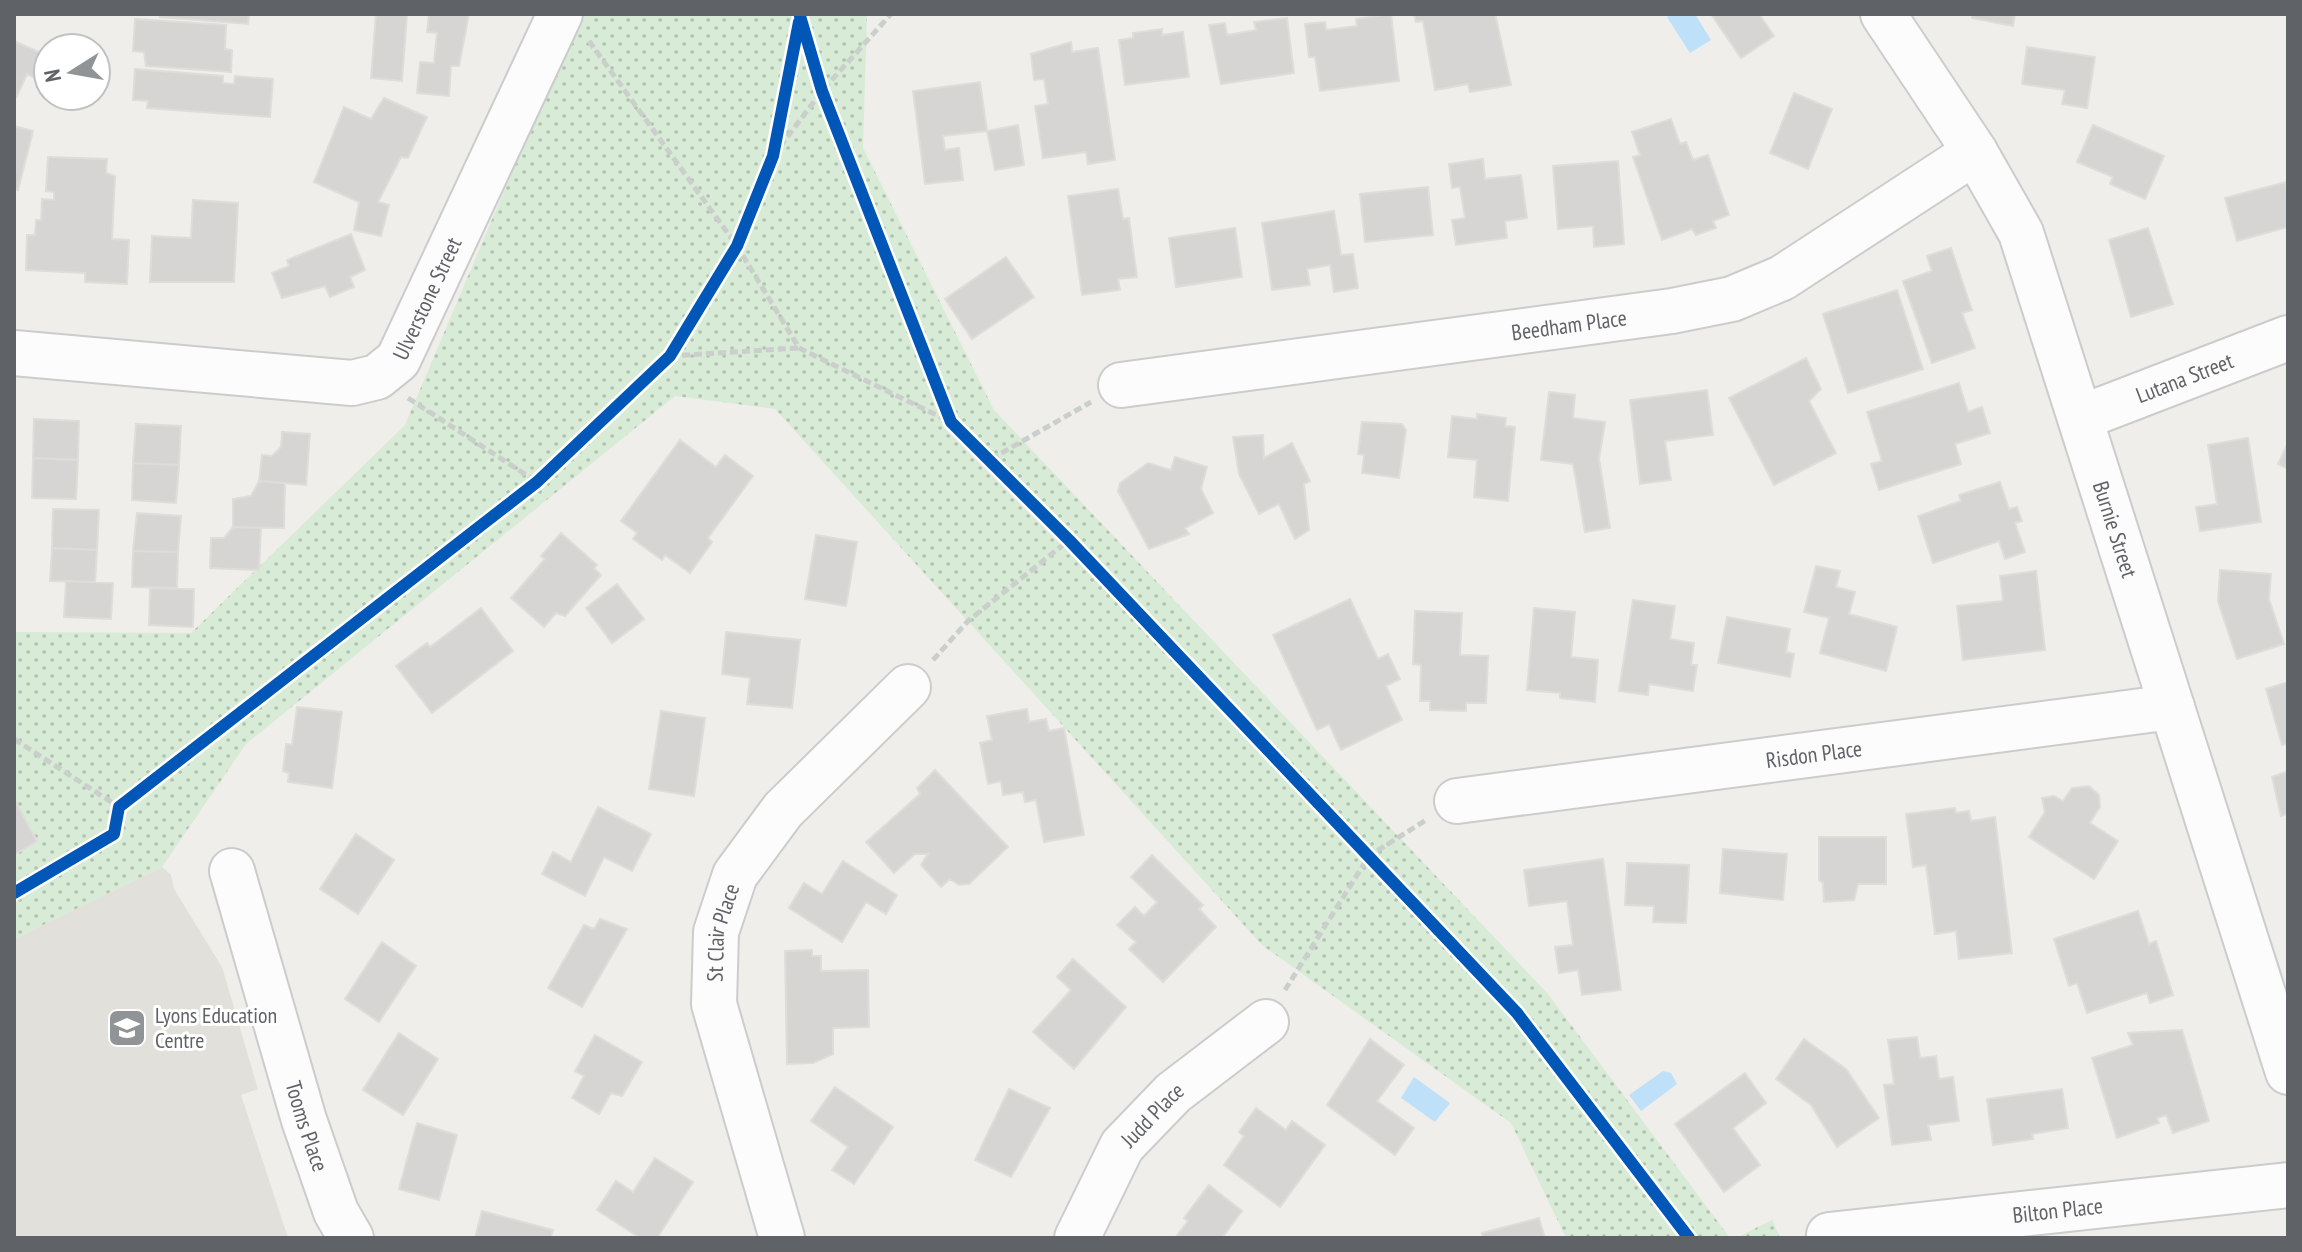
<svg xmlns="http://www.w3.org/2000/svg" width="2302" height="1252" viewBox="0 0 2302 1252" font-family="'PT Sans Narrow',sans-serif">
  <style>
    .education { fill: #e2e0da }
    .park { fill: url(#park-dots) }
    .water { fill: #bfe0f9 }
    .building { fill: #d6d5d3; stroke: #deddd9; stroke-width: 2 }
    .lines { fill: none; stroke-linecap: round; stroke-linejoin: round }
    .minor-casing { stroke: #cbcccc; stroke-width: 48 }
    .path { stroke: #cacfcc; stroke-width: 5; stroke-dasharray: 8 4; stroke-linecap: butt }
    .minor { stroke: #fdfcfc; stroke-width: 44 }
    .cycleway-casing { stroke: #fff; stroke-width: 17 }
    .cycleway { stroke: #0057b8; stroke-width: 12 }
    .labels { text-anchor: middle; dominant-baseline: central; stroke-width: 6; stroke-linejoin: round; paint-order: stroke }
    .street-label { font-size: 22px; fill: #5f6368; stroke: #fff }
    .poi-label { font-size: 22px; fill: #5f6368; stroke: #fff; text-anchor: start }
  </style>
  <defs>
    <pattern id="park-dots" width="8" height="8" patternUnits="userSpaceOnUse" patternTransform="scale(2)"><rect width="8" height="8" fill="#d8ebd6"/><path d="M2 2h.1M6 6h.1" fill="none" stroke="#b2c2b1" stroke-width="1.8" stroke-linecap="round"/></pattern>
  </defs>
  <rect width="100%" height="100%" fill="#efeeea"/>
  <!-- education -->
  <path class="education" d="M162,867L171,875L174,889L222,967L258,1089L241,1095L288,1238H14V939Z"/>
  <!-- park -->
  <path class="park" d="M579,14H867L863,148L994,410L1548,994L1730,1238H1566L1511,1123L1262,945L775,409L675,396L246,744L162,867L14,939V632L191,633L405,425Z
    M1772,1219L1780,1238H1736L1772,1220Z"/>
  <!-- water -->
  <path class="water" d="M1672,14H1695L1711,40L1690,53L1667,17Z
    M1663,1071L1671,1073L1677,1084L1641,1111L1629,1095Z
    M1414,1077L1450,1103L1435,1122L1401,1098Z"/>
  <!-- building -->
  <path class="building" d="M160,14H249L248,24L160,17Z
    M376,14H407L402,81L371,78Z
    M429,14H469L459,66H451L449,96L417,93L420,62L434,63L437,33L427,32Z
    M1391,14L1399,81L1320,91L1315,57H1309L1305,24L1325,22L1326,30L1357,26L1356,19Z
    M1414,14H1495L1511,85L1470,92L1468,84L1435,90L1423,21L1416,22Z
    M1711,14H1759L1774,36L1741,58Z
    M1973,14H2015L2013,26L1972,18Z
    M1287,18L1294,73L1221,84L1209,25L1225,23L1227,35L1256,30L1254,22Z
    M135,19L226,25L225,49L232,50L231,72L146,66L144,52L133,51Z
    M1162,29V35L1183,32L1189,77L1125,85L1119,40L1133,38V33Z
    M14,41L48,56L39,80L27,74L16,98Z
    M1071,42L1072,52L1098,48L1115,160L1088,164L1086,152L1043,158L1035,106L1048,104L1044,79L1034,80L1031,54Z
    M2027,47L2095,57L2087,108L2062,104L2065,90L2022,84Z
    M135,69L223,76V83L234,84L235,76L273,79L270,117L147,108L148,101L133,100Z
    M980,82L987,131L943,136L945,150L959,148L963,180L925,184L913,91Z
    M1794,93L1832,109L1808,169L1770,153Z
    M384,98L427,117L408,158L401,157L378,202L389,205L381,236L354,230L359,202L314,182L344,107L371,119Z
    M1671,119L1680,144L1686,142L1693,160L1708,155L1729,215L1713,221L1716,228L1696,235L1692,229L1662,240L1633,157L1640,155L1632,132Z
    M1018,125L1024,165L995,170L987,131Z
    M2093,125L2164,156L2145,199L2110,184L2113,177L2077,162Z
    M14,126L33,131L18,190L14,189Z
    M48,157L107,159L106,173L115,176L112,239L129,240L127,284L85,282V273L26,270L27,235H35L36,220H41L42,199L54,200V192L46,191Z
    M1483,159L1485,179L1521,175L1527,218L1505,221L1507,238L1456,245L1452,220L1465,218L1460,187L1452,188L1449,164Z
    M1618,161L1624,244L1594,247L1593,226L1558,229L1553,166Z
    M2286,182L2288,227L2237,241L2225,198Z
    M1428,187L1433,235L1365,242L1360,194Z
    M1118,189L1123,219L1129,218L1137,277L1118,279L1120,290L1082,295L1068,196Z
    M193,200L238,203L234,282H150L152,236L191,238Z
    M1334,211L1341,255L1353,254L1358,288L1334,292L1330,265L1307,269L1310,285L1272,290L1262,223Z
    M1235,228L1242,277L1176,287L1169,238Z
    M2148,228L2173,304L2131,317L2109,240Z
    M351,234L365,270L350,277L354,287L330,297L325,286L282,298L272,273L289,266L287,260Z
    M1951,248L1972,310L1962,313L1975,348L1932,363L1903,281L1932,271L1927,256Z
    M1006,257L1034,297L972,339L945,299Z
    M1897,290L1923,369L1848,393L1823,314Z
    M1806,358L1821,389L1809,401L1836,453L1774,485L1729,398Z
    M1959,383L1968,412L1982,407L1990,433L1955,444L1961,464L1879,490L1871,464L1882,461L1867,412Z
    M1707,390L1713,435L1665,441L1671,480L1640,484L1630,400Z
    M1549,392L1575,395L1573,418L1605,422L1599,459L1610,528L1585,532L1573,464L1541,460Z
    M1477,414L1506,418L1505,426L1515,427L1508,501L1474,497L1477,460L1448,457L1452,416L1477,419Z
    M34,419L79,421L78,460L33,458Z
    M1362,422L1402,424L1406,430L1399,478L1362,473L1364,455L1358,454Z
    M136,424L181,426L179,465L133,463Z
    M282,432L310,434L306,485L259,481L262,455L272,456L281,447Z
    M1263,435L1264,458L1292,443L1310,481L1304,484L1309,530L1295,539L1279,504L1259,514L1239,474L1233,437Z
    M2248,438L2261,522L2200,531L2196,507L2217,504L2208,445Z
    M680,440L716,467L725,455L753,476L708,538L712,542L690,573L665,555L662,560L633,539L637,533L621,521Z
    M2288,443V469L2278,464Z
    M1175,457L1207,467L1201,489L1213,513L1185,528L1189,534L1149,549L1118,491L1120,483L1148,463L1171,470Z
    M33,458L78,460L76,499L32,498Z
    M133,463L179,465L176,503L132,500Z
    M259,481L285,483L284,528L233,527V499L251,496Z
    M2000,482L2009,509L2017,507L2022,521L2015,523L2025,552L2005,559L1999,541L1933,563L1918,516L1961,501L1959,495Z
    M53,509L99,510L97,550L52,548Z
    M137,513L181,516L178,552L133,551Z
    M233,527L261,528L259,570L210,568L211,538H224Z
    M561,533L597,565L594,568L601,575L565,616L556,613L544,627L511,598L545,559L541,556Z
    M816,535L857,542L846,606L805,599Z
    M52,548L97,550L95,582L50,581Z
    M133,551L178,552L177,588L132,587Z
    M1816,566L1840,571L1836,587L1855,592L1849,614L1897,627L1886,671L1820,653L1829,618L1804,612Z
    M2220,570L2271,574L2269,599L2284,644L2237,659L2218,601Z
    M2036,571L2045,650L1963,660L1957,606L2003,601L2000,576Z
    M66,581L113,583L111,619L64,617Z
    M617,584L644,619L612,643L586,608Z
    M150,588L194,589L193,627L149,625Z
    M1350,599L1378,659L1388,654L1400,679L1386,686L1402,720L1341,750L1329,724L1317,730L1273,635Z
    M1633,600L1675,606L1670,639L1694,643L1691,665H1697L1693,691L1649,684L1648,695L1619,691Z
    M481,608L513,651L432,713L396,666L427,643L430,647Z
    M1534,608L1575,612L1571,657L1598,660L1595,702L1560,698V693L1527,690Z
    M1415,611L1462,613L1460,655L1488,656L1486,703H1466V711L1430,710V701H1420L1421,665L1413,664Z
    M1727,617L1790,629L1786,652L1794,654L1790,677L1718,663Z
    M726,632L800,640L792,708L747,704L750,678L722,674Z
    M2288,682V744L2282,745L2266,689Z
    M297,707L342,712L332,788L288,782L289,773L283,771L286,744L292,745Z
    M1027,709L1029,722L1046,719L1049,731L1064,728L1084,835L1044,842L1036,800L1025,802L1023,792L1003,795L1001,781L988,784L980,743L992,740L987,716Z
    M661,711L705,718L694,796L649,789Z
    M935,770L1008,847L969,884L959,885L950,879L941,887L921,865L928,854H915L894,873L866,842L920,794L917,788Z
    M2288,771V813L2281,816L2272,777Z
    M2089,786L2099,795L2100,807L2090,823L2118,841L2094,879L2029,837L2045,812L2042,798L2054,796L2063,801L2072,788Z
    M14,799L37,841L14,855Z
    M598,807L651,834L632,871L604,857L585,896L542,874L553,852L571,862Z
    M1955,808L1956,813L1969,811L1971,821L1995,817L2012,953L1959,959L1956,931L1935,934L1926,865L1913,867L1906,814Z
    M356,834L394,860L358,914L320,889Z
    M1819,837H1886V884H1858L1854,900L1824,902L1823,883L1819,880Z
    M1723,849L1787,854L1783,900L1720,893Z
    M1152,855L1203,905L1199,909L1216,927L1163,982L1129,949L1136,942L1117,925L1135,907L1144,916L1157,902L1131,877Z
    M1603,859L1621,990L1582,995L1578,970L1559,973L1555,947L1573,945L1567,901L1529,906L1524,870Z
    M843,861L897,895L886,914L866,902L842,942L789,908L804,883L822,894Z
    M1627,863L1689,865L1686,923L1653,922L1654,906L1625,905Z
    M2138,911L2149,944L2156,941L2173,995L2150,1003L2147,993L2087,1013L2077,983L2069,986L2054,939Z
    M600,919L627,929L582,1007L548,988L584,925L594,929Z
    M382,942L416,966L379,1022L345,999Z
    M812,950V956H821V971L868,970L869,1027L833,1028V1054L813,1063L787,1064L785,951Z
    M1073,959L1126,1007L1074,1069L1033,1032L1071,990L1057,977Z
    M2182,1030L2209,1121L2173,1133L2166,1115L2157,1118L2159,1123L2117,1138L2092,1058L2133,1045L2128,1033Z
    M399,1033L438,1059L403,1115L363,1090Z
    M595,1035L642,1062L622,1096L611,1093L599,1114L572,1098L584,1076L575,1071Z
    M1917,1037L1920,1058L1936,1056L1939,1079L1953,1077L1959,1121L1928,1125L1931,1140L1892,1145L1884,1085L1894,1084L1888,1040Z
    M1370,1039L1404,1065L1377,1101L1414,1128L1395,1155L1327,1105Z
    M1804,1039L1846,1069L1879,1118L1837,1147L1811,1105L1776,1079Z
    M1745,1073L1766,1103L1733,1128L1760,1165L1724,1192L1675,1124Z
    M835,1087L893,1127L854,1184L832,1170L848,1147L811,1121Z
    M1009,1089L1050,1108L1011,1177L975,1160Z
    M2062,1089L2068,1128L2032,1134L2033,1139L1993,1145L1987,1099Z
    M1256,1108L1286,1130L1292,1121L1325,1145L1280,1207L1224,1165L1244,1136L1239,1132Z
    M417,1123L457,1135L439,1200L399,1189Z
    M655,1158L693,1182L657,1238H640L597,1210L616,1181L633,1192Z
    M1209,1185L1242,1211L1222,1238H1175L1188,1221L1184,1218Z
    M482,1211L553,1230L551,1238H475Z
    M1539,1218L1545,1238H1483L1482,1233Z"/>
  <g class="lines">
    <defs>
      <g id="minor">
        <path id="s1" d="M1883,14L1975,152L2021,233L2288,1072"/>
        <path id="s2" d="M14,353L352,383L377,377L398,360L560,14"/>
        <path id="s3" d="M1121,385L1672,311L1732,299L1782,278L1975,152"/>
        <path id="s4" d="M2080,418L2288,338"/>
        <path id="s5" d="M1457,801L2172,707"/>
        <path id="s6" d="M232,871L304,1120L336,1212L351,1238"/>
        <path id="s7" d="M1829,1235L2288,1185"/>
        <path id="s8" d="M782,1238L714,1004L716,932L735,875L783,810L908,687"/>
        <path id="s9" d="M1077,1238L1122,1146L1173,1093L1266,1022"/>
      </g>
    </defs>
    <!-- minor casing -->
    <use href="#minor" class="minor-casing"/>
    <!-- path -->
    <path class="path" d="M589,41L737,246L799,348L951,422
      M773,156L822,91L891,14
      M670,356L799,348
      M408,398L537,482
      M991,459L1091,402
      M933,660L968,621L1069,540
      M14,739L119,807
      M1285,990L1369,856L1426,820"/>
    <!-- minor -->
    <use href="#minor" class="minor"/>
    <defs>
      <path id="cycleway" d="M800,16L822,91L951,422L1069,540L1517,1013L1689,1238
        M14,893L114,834L119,807L537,482L670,356L737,246L773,156L799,22"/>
    </defs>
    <!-- cycleway casing -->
    <use href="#cycleway" class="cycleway-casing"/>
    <!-- cycleway -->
    <use href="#cycleway" class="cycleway"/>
  </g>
  <!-- icons -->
  <defs>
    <symbol id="university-square" viewBox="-11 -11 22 22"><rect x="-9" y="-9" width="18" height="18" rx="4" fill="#919496" stroke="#fff"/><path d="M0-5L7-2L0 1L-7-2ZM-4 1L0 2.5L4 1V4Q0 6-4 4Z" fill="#fff"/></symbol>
  </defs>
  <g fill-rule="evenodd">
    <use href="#university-square" x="105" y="1006" width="44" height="44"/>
  </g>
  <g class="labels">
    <!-- street labels -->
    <g class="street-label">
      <text stroke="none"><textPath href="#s2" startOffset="460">Ulverstone Street</textPath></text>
      <text stroke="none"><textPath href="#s3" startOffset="452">Beedham Place</textPath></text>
      <text stroke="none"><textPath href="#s4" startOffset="112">Lutana Street</textPath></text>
      <text stroke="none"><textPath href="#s1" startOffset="570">Burnie Street</textPath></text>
      <text stroke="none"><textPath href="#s5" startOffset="360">Risdon Place</textPath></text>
      <text stroke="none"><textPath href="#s8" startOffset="316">St Clair Place</textPath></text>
      <text stroke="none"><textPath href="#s9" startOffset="146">Judd Place</textPath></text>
      <text stroke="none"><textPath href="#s6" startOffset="266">Tooms Place</textPath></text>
      <text stroke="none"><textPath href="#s7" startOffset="230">Bilton Place</textPath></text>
    </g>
    <!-- poi labels -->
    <g class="poi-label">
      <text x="155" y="1015">Lyons Education<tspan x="155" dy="25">Centre</tspan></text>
    </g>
  </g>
  <!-- border -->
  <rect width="2302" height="1252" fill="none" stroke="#5f6368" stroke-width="32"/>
  <!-- north arrow -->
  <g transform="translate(72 72) rotate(259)"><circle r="38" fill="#ffffff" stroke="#bfc1c3" stroke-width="2"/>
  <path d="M0-6L14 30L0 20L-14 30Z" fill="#919496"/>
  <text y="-12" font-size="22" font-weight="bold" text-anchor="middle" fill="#5f6368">N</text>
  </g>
</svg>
